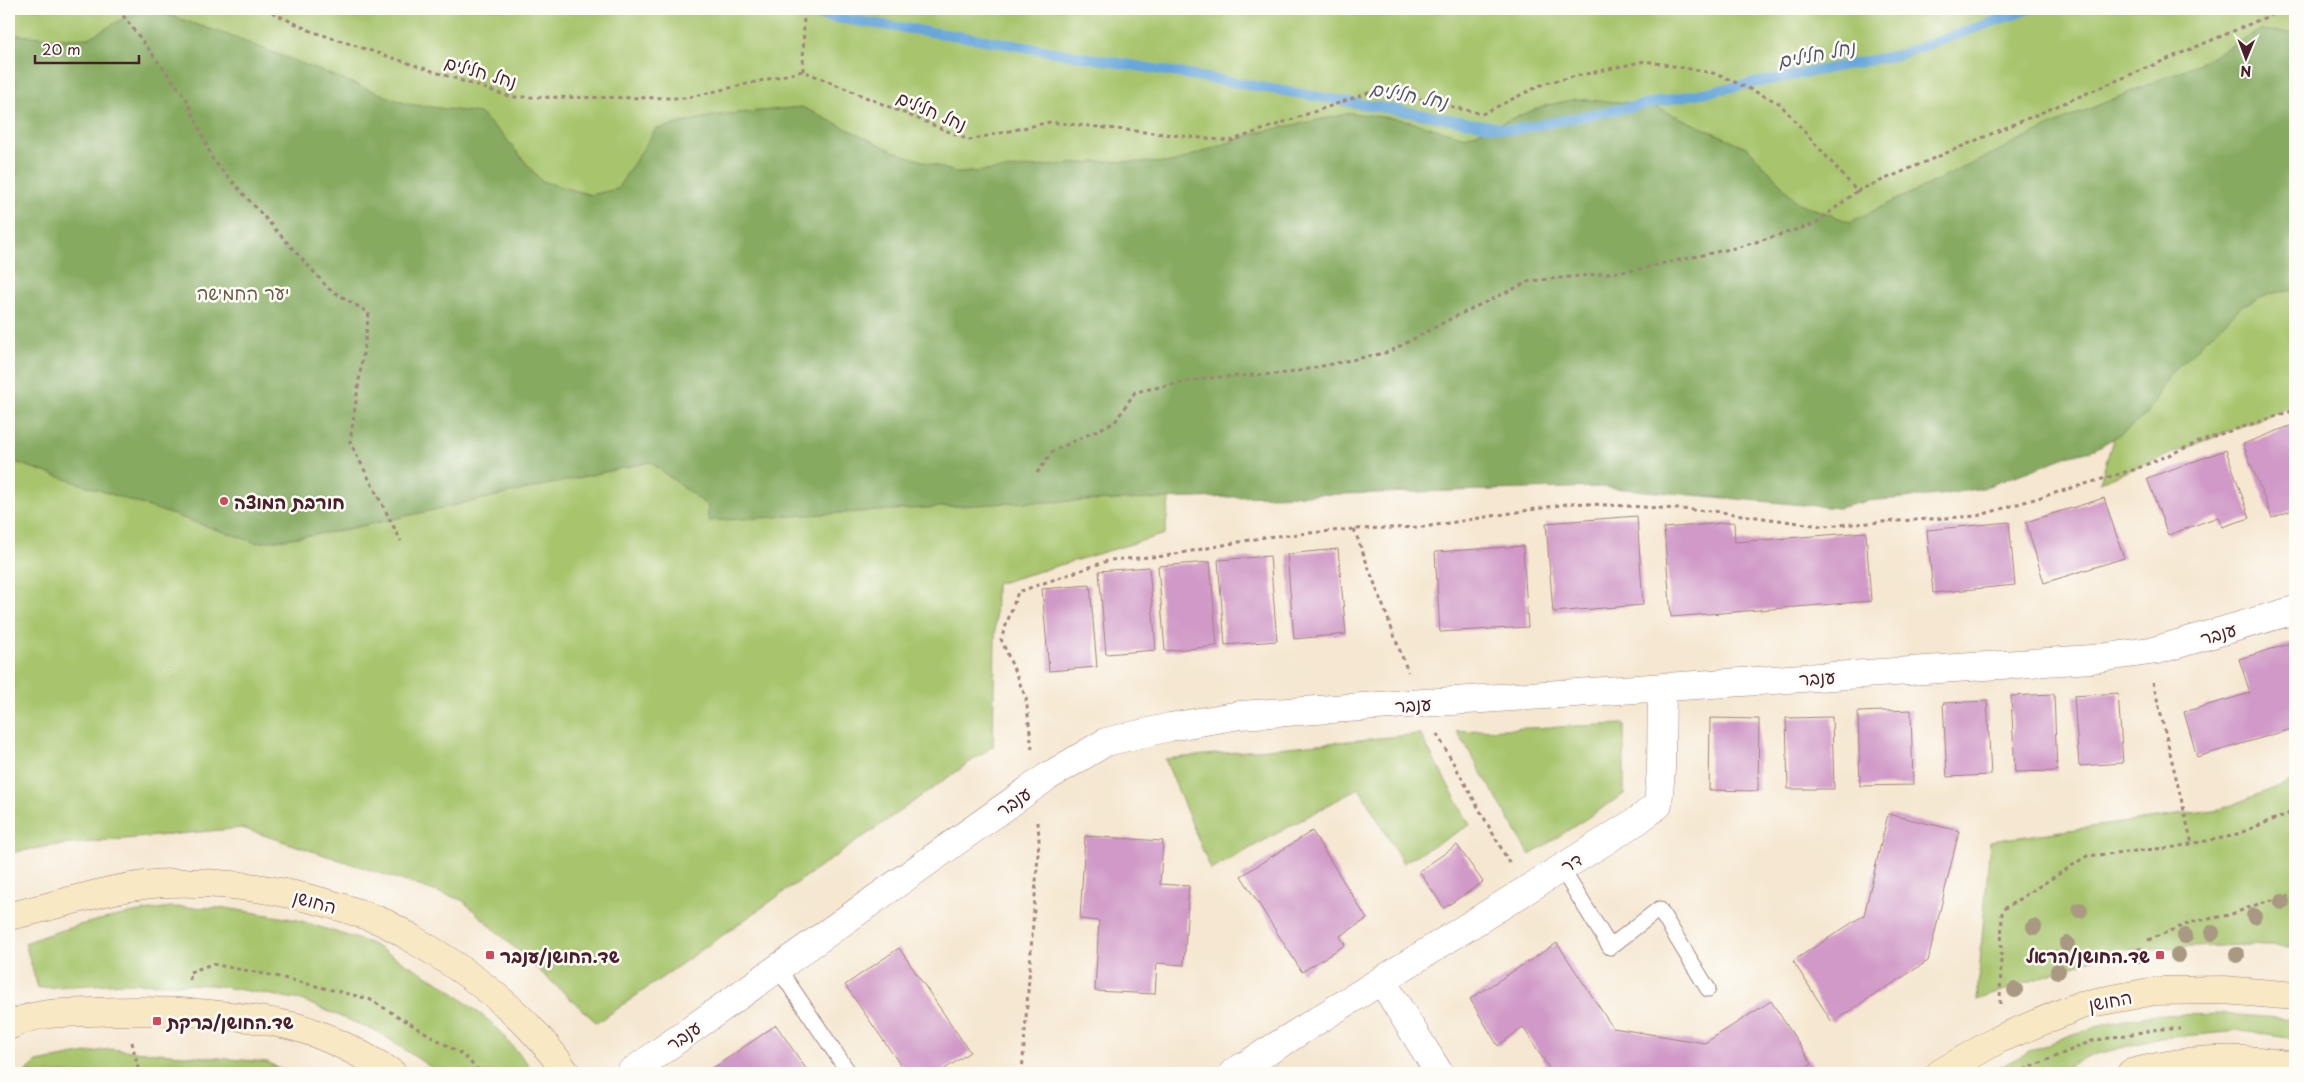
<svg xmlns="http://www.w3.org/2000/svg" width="2304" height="1082" viewBox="0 0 2304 1082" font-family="'Playpen Sans','Playpen Sans Hebrew',sans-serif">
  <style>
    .green { fill: #a8c56d; stroke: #79724c }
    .forest { fill: #86aa60; stroke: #686446 }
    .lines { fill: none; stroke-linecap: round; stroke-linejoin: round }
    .stream { stroke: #69a7db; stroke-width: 10 }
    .building { fill: #d099c7 }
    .lane-casing { stroke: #a0837e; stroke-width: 17 }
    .street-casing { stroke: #a0837e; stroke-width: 29 }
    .secondary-casing { stroke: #a0837e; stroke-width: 29 }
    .path { stroke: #a0837e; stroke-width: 3; stroke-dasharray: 4 4; stroke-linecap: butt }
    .lane { stroke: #fff; stroke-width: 15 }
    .street { stroke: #fff; stroke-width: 28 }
    .secondary { stroke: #f8e8c3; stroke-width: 28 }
    .tree { fill: #a99982 }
    .poi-dot { fill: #d1495b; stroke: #fdfcf7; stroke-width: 2 }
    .labels { text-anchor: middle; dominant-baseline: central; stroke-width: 5; stroke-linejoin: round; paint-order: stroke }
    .street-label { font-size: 18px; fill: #4a1f2b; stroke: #fdfcf7 }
    .park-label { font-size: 18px; fill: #6b5942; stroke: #fdfcf7 }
    .poi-label { font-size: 18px; font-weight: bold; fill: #4a1f2b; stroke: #fdfcf7; text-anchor: start }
    .water-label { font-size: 19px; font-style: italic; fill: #565571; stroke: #fdfcf7 }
  </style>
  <rect width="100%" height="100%" fill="#fdfcf7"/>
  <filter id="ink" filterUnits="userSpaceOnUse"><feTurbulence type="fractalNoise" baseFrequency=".02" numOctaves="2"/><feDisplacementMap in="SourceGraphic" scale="10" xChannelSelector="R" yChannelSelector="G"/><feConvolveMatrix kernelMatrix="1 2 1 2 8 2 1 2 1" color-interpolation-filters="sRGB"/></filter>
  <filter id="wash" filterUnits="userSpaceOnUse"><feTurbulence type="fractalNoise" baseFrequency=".0096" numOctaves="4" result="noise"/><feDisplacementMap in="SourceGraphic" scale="20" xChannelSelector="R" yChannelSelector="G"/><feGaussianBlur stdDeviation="1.12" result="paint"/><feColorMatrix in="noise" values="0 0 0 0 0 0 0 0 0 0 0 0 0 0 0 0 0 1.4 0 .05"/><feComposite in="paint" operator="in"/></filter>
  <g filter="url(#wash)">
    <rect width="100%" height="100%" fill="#f5e7d0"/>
    <!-- green -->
    <path class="green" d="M9,9H2295V52L1856,242L595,225L9,68Z
      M2295,270V405L2100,482L2134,372Z
      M9,449L676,452L1172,476L1165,534L996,584L993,746L597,1023L462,900L242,828L51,846L9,853Z
      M1624,724V794L1530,855L1457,731Z
      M1420,734L1470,825L1403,863L1359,788L1211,870L1165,759Z
      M2295,780V947L2242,945L2118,950L1977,1000L1990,841L2221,809Z
      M171,907L226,908L298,920L370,943L442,984L493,1024L536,1073H439L380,1033L301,1000L212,985L125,983L38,988L25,943C73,924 121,914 171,907Z
      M2223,1014L2295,1019V1039L2241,1031L2160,1038L2097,1054L2050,1073H1989C2040,1044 2098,1021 2158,1015C2179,1014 2201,1015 2223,1014Z
      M109,1049L267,1062L287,1073H24L37,1062Z"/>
    <!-- forest -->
    <path class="forest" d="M140,9H150L225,34L407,104L479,113L503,135L541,181L591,195L617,189L656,129L717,115L802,107L893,151L958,173L1107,161L1171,163L1255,133L1351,113L1399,119L1466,137L1541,107L1574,99L1649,104L1748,148L1798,203L1850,222L2063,120L2197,64L2261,30L2295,33V290L2273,293L2243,305L2170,374L2146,415L2121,434L2095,449L2071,455L1983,488L1939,495L1867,501L1838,508L1602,487L1009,503L708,521V506L650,462L339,531L257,543L9,460V34L61,39L89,38Z"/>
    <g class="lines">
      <!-- stream -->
      <path class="stream" d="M775,9L978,39L1513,130L1898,55L2030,9"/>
    </g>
    <g id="blocks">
      <!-- building -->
      <path class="building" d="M2295,424V509L2272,518L2243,444Z
        M2226,450L2250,518L2222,527L2218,517L2168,535L2147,478Z
        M2104,498L2124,558L2044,583L2026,522Z
        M1637,516L1643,605L1553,612L1546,523Z
        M1734,522L1735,542L1866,532L1871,601L1671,617L1664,528Z
        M2009,522L2015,585L1933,593L1927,530Z
        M1523,546L1528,627L1440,632L1435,552Z
        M1338,549L1346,634L1294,639L1287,554Z
        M1270,556L1277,641L1225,645L1218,560Z
        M1210,562L1217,646L1165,651L1158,566Z
        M1149,567L1156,650L1106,654L1099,571Z
        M1090,585L1097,667L1049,671L1042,589Z
        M2295,642V728L2197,757L2184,712L2250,693L2239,659Z
        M2118,693L2123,763L2079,766L2074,696Z
        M2054,694L2057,771L2015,772L2011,696Z
        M1987,701L1991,775L1947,777L1943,703Z
        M1911,710L1913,785L1860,786L1858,712Z
        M1832,717L1834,789H1788L1786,718Z
        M1710,718L1759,719L1758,791L1709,790Z
        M1888,814L1959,831L1928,961L1832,1022L1793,961L1864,915Z
        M1312,831L1367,919L1340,936L1345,945L1302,972L1241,876Z
        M1085,836L1163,841L1160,884L1189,886L1184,965L1157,963L1155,994L1095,991L1099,921L1080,919Z
        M1457,845L1483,882L1444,908L1419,871Z
        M1557,943L1613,1028L1705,1043L1771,1001L1812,1064L1797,1073H1552L1523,1027L1498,1046L1470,999Z
        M899,948L970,1052L939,1073H906L845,985Z
        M776,1025L809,1073H706Z"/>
    </g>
  </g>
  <g filter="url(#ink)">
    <use href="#blocks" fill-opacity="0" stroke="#a0837e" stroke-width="1"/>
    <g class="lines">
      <defs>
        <path id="lane" d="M1561,868L1610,947L1659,909L1708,989
          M778,968L849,1073"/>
        <path id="street" d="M1382,981L1439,1073
          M630,1073L1047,777L1106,742L1170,727L1240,715L2092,659L2157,650L2295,610
          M1233,1073L1637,821L1658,805L1661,769L1662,687"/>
        <path id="secondary" d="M9,916C62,905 117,884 171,883C242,881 312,895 378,920C391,925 403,933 414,940C473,974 529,1016 566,1073
          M9,1026C33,1012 63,1013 91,1012C158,1009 225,1011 292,1026C322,1033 366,1056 392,1073
          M1940,1073L1999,1039L2081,1005L2155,991L2224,990L2295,996
          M2131,1073C2184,1059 2241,1054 2295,1067"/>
      </defs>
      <!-- lane casing -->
      <use href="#lane" class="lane-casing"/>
      <!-- street casing -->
      <use href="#street" class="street-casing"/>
      <!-- secondary casing -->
      <use href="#secondary" class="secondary-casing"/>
      <!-- path -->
      <path class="path" d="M118,9L186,98L213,160L329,289L369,313L350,442L401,541
        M265,9L311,31L511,97L686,98L803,71L969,140L1050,122L1230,141L1379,89L1482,114L1545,83L1645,61L1718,74L1779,103L1857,191L2285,9
        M803,71L804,9
        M1037,473L1053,451L1115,422L1135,392L1205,378L1289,373L1389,352L1452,318L1530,281L1629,271L1739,247L1815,224L1857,191
        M1354,529L1408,672
        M2153,682L2192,844
        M1437,734L1510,864
        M1032,749L1026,698L1001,639L1018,592L1110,560L1165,556L1266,537L1354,529L1424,527L1573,503L1713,511L1821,526L1977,516L2136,469L2208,438L2295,410
        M2148,940L2192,922L2229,915L2264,902L2295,895
        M190,980V972L212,964L275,976L369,999L463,1055L481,1073
        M2000,1004L2002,910L2087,856L2175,847L2232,836L2295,811
        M132,1042L139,1073
        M1022,1073L1039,841L1038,822
        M2017,1073L2092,1041L2159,1029H2180"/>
      <!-- lane -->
      <use href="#lane" class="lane"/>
      <!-- street -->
      <use href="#street" class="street"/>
      <!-- secondary -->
      <use href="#secondary" class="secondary"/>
    </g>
    <!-- trees -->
    <g class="tree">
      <circle cx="2282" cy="902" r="8"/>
      <circle cx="2080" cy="910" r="8"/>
      <circle cx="2254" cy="916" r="8"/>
      <circle cx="2034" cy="927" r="8"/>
      <circle cx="2212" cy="933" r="8"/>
      <circle cx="2185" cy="936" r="8"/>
      <circle cx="2067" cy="944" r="8"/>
      <circle cx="2139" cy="955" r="8"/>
      <circle cx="2178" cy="955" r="8"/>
      <circle cx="2237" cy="955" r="8"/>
      <circle cx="2058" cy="971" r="8"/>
      <circle cx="2015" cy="990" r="8"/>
    </g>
  </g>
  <!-- markers -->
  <g class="poi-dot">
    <circle cx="224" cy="501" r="5"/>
    <rect x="485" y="950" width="10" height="10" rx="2.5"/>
    <rect x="2155" y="950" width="10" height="10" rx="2.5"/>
    <rect x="152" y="1016" width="10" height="10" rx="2.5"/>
  </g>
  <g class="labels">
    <!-- street labels -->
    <g class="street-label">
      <text transform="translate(481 71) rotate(16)">נחל חלילים</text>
      <text transform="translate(932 110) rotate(23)">נחל חלילים</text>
      <text transform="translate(2218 633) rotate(-16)">ענבר</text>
      <text transform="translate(1817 677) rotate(-4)">ענבר</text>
      <text transform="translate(1413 704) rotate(-4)">ענבר</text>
      <text transform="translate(1013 801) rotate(-35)">ענבר</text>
      <text transform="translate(1571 862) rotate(-32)">דר</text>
      <text transform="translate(315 901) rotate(15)">החושן</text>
      <text transform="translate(2110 1000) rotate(-11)">החושן</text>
      <text transform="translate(683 1035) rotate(-35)">ענבר</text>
    </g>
    <!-- park labels -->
    <g class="park-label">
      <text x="243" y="292">יער החמישה</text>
    </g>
    <!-- poi labels -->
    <g class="poi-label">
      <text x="234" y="501">חורבת המוצה</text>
      <text x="500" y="955">שד.החושן/ענבר</text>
      <text x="2150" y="955" text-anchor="end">שד.החושן/הראל</text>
      <text x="167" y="1021">שד.החושן/ברקת</text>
    </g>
    <!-- water labels -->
    <g class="water-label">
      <text transform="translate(1816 53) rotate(-11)">נחל חלילים</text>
      <text transform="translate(1409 94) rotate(10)">נחל חלילים</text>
    </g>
  </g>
  <!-- margin -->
  <rect width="2304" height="1082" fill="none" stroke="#fdfcf7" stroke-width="30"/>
  <!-- north arrow -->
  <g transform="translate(2246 58) rotate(181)" stroke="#fdfcf7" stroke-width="4" paint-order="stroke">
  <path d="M0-4L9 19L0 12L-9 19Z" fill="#4a1f2b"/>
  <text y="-8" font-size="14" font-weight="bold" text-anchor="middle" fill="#4a1f2b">N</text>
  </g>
  <!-- scale -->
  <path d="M35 55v8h104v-8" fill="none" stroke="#4a1f2b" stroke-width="2.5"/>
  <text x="42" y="55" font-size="15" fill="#4a1f2b" stroke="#fdfcf7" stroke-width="4" paint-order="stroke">20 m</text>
</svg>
